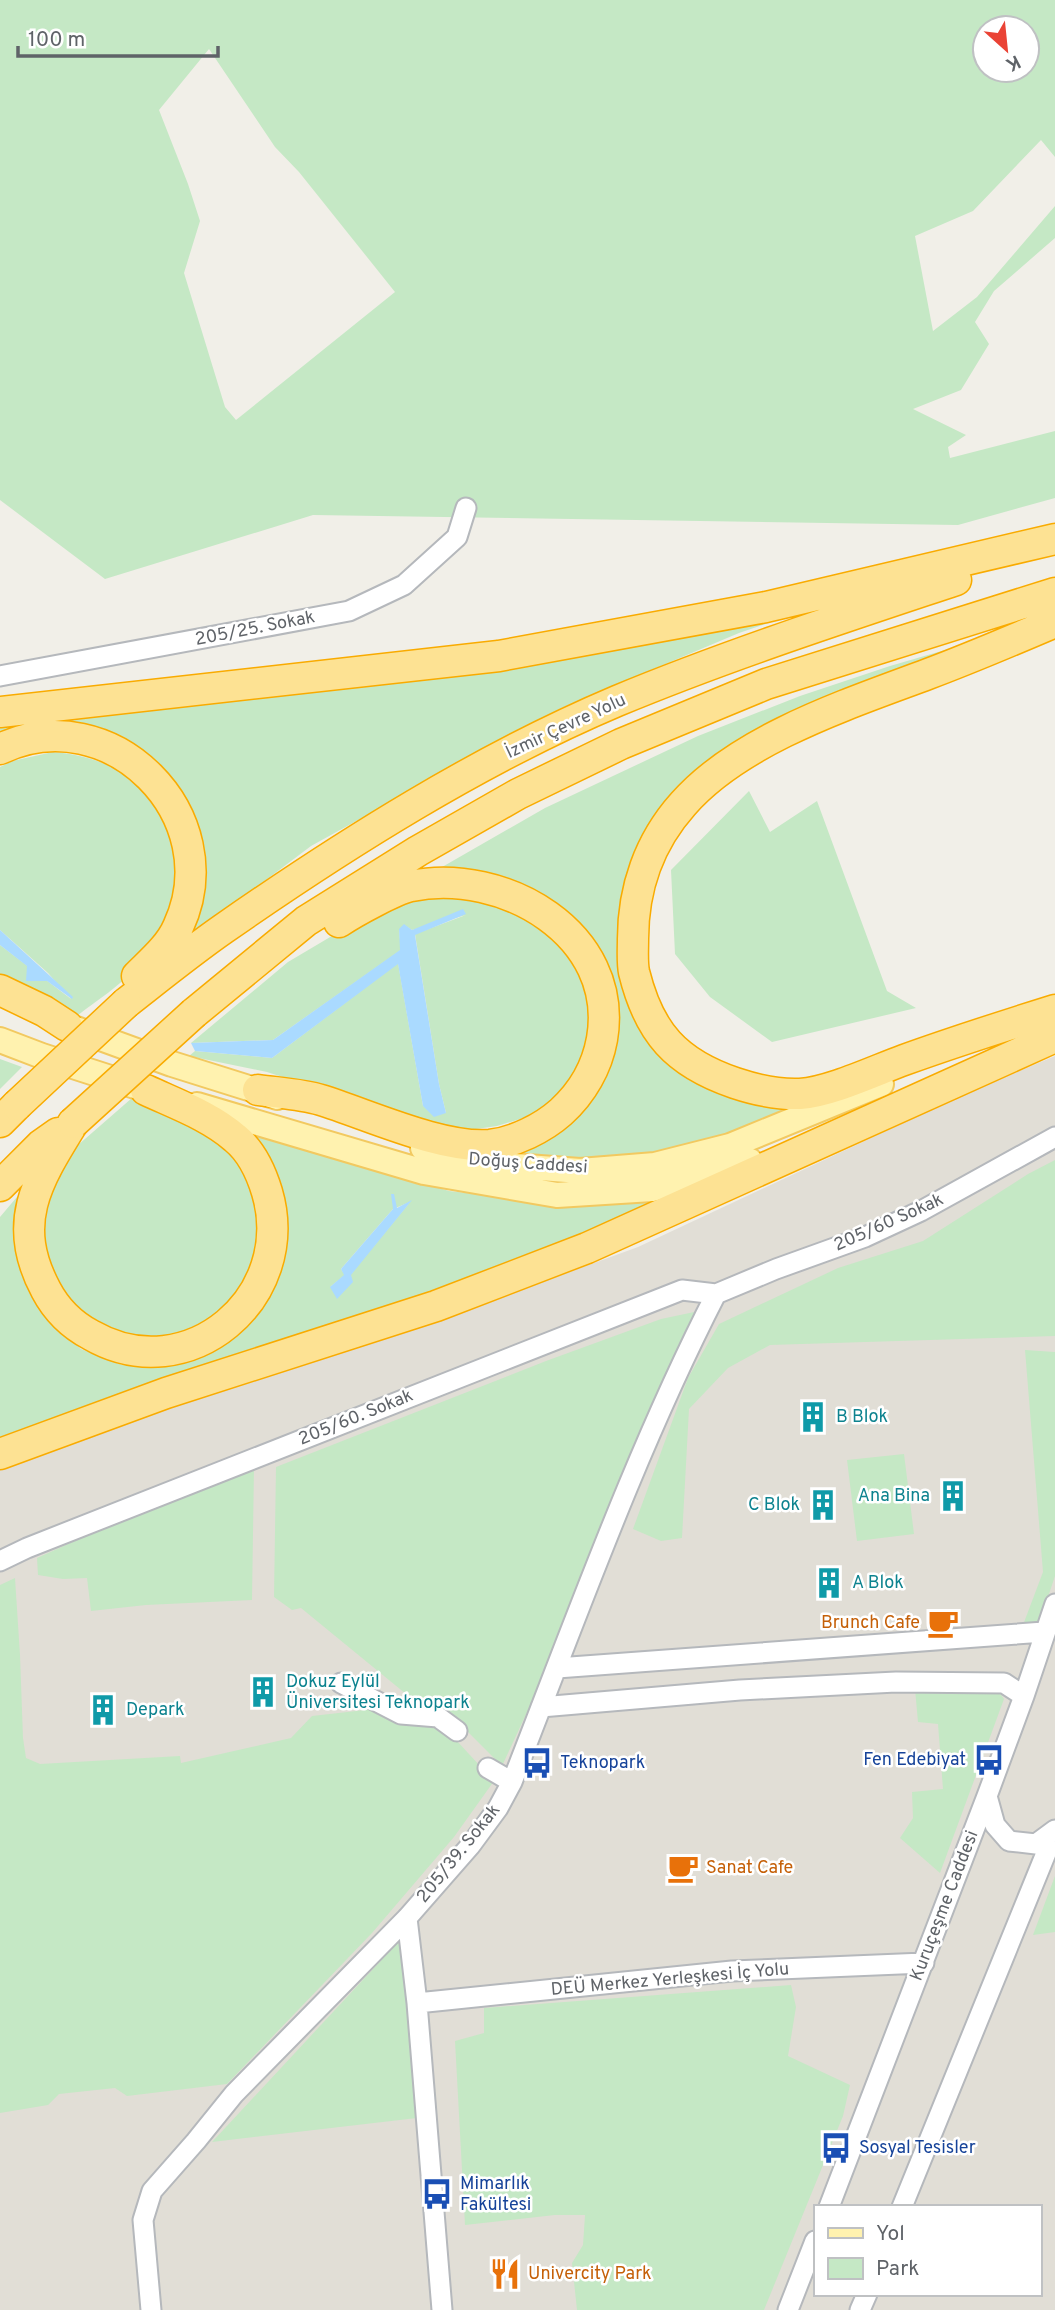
<svg xmlns="http://www.w3.org/2000/svg" width="1055" height="2310" viewBox="0 0 1055 2310" font-family="Overpass,sans-serif">
  <style>
    .education { fill: #e1ded6; fill-rule: evenodd }
    .green { fill: #c5e8c5; fill-rule: evenodd }
    .water { fill: #aadaff }
    .lines { fill: none; stroke-linecap: round; stroke-linejoin: round }
    .minor-casing { stroke: #b5b8bc; stroke-width: 23 }
    .major-casing { stroke: #f2c960; stroke-width: 28 }
    .highway-casing { stroke: #f9ab00; stroke-width: 33 }
    .minor { stroke: #fff; stroke-width: 19 }
    .major { stroke: #fff2af; stroke-width: 24 }
    .highway { stroke: #fde293; stroke-width: 30 }
    .highway-bridge-casing { stroke: #f9ab00; stroke-width: 33; stroke-linecap: butt }
    .highway-bridge { stroke: #fde293; stroke-width: 30 }
    .labels { text-anchor: middle; dominant-baseline: central; stroke-width: 5; stroke-linejoin: round; paint-order: stroke }
    .street-label { font-size: 18px; fill: #5f6368; stroke: #fff }
    .culture-label { font-size: 18px; fill: #0d838f; stroke: #fff; text-anchor: start }
    .food-label { font-size: 18px; fill: #c56008; stroke: #fff; text-anchor: start }
    .transit-label { font-size: 18px; fill: #164399; stroke: #fff; text-anchor: start }
  </style>
  <rect width="100%" height="100%" fill="#f1efe8"/>
  <!-- education -->
  <path class="education" d="M1055,1056V2310H0V1468L132,1417L479,1305L638,1247L961,1096ZM815,2207H1039V2294H815Z"/>
  <!-- green -->
  <path class="green" d="M0,0H1055V157L1041,140L973,211L915,236L933,331L977,297L1055,206V238L994,291L975,322L989,344L961,390L913,409L966,435L948,447L950,458L1055,431V498L958,525L313,515L105,579L0,500ZM985,28H1027V70H985ZM209,49L275,147L299,172L395,292L236,420L225,407L184,273L200,221L188,184L159,110Z
    M827,603L739,633L561,708L311,846L184,942L192,831L101,742L0,745V725Z
    M1055,618L715,764L623,918L684,1072L730,1098L772,1105L823,1102L678,1156L565,1162L500,1161L507,1150L610,1039L558,916L423,878L545,808L698,736L800,696L890,666Z
    M53,752C114,757 158,786 175,846C179,861 182,890 175,905C168,921 147,954 135,968C123,984 93,1003 77,1016L0,982V945L71,999L48,973L0,930V767L12,761Z
    M749,791L770,832L817,801L887,991L916,1008L772,1042L710,997L675,954L671,870Z
    M421,895L498,902L558,940L579,968L592,1009L587,1051L574,1077L550,1104L530,1116L497,1126L462,1131L424,1123L267,1072L189,1056L195,1051L272,1058L398,963L423,1106L446,1113L439,1084L415,934L466,915L412,930L404,925L399,930L401,950L273,1040L191,1043L288,962L369,914Z
    M0,1059L22,1067L0,1089Z
    M132,1098L161,1106L227,1143L251,1173L262,1210L248,1285L222,1315L189,1334L151,1341L80,1318L39,1259L42,1187L62,1159Z
    M235,1127L449,1191L559,1203L729,1178L581,1245L0,1442V1217L22,1191V1259L30,1291L48,1320L81,1349L122,1365L160,1366L195,1359L221,1344L279,1260ZM410,1202L350,1275L330,1287L345,1275L341,1269L393,1209Z
    M1055,1160V1336L770,1345L728,1368L689,1409L682,1538L661,1541L633,1529L688,1378L719,1324L838,1268L923,1241L1028,1174Z
    M699,1311L659,1389L535,1695L502,1766L450,1714L406,1694L301,1608L292,1610L274,1597L276,1467L546,1361L661,1319Z
    M1025,1350L1055,1352V1576L1038,1627L1023,1625L1043,1572Z
    M904,1454L914,1534L857,1541L847,1460Z
    M254,1467L252,1600L146,1605L91,1611L87,1578L63,1579L38,1575L37,1558L155,1505Z
    M15,1578L20,1655L23,1738L26,1758L40,1764L180,1756L181,1763L291,1738L312,1716L374,1709L444,1727L494,1781L454,1837L372,1933L227,2084L127,2096L115,2088L59,2094L48,2105L0,2113V1585Z
    M915,1689L999,1692L1004,1699L940,1873L900,1838L913,1818L912,1792L943,1789L938,1724L918,1722Z
    M1055,1876V1932L1033,1935Z
    M401,1939L417,2118L212,2142Z
    M791,1985L796,2007L788,2056L850,2085L843,2116L764,2310H577L572,2263L583,2245L585,2215H555L465,2225L455,2041L484,2033V2008Z"/>
  <!-- water -->
  <path class="water" d="M463,909L466,914L415,935L439,1084L446,1113L434,1117L423,1106L398,964L272,1058L195,1051L191,1043L273,1040L400,950L399,929L404,924L412,930Z
    M0,930L73,997L72,999L47,981H26L27,966L0,945Z
    M391,1194H394L397,1208L412,1200L351,1275L353,1282L337,1299L330,1287L344,1275L341,1269L393,1209Z"/>
  <g class="lines">
    <defs>
      <path id="minor" d="M0,676L349,611L404,585L457,537L466,508
        M0,1561L27,1548L682,1290L716,1294L776,1269L865,1237L921,1211L1055,1137
        M557,1668L1044,1632
        M341,1683L401,1714L438,1717L457,1731
        M541,1707L740,1690L896,1682L1004,1683L1024,1696
        M488,1768L512,1782
        M987,1796L995,1825L1009,1841L1036,1844L1055,1830
        M407,1918L417,2003L442,2310
        M417,2003L732,1971L924,1963
        M829,2207L987,1796L1024,1696L1055,1604
        M902,2207L1055,1831
        M151,2310L143,2220L152,2191L196,2141L234,2094L407,1918L470,1846L498,1808L512,1782C576,1619 636,1450 716,1294
        M788,2310L815,2241
        M860,2310L867,2294"/>
      <path id="major" d="M76,1029L172,1064L277,1097
        M0,1040L42,1056L135,1086
        M197,1105L424,1172L557,1195L652,1189L729,1170L750,1161
        M423,1148L474,1163L580,1171L655,1165L730,1146L881,1084"/>
      <path id="highway" d="M1055,622C1013,640 971,658 928,674C848,704 740,739 683,804C649,842 633,889 633,939C633,950 632,962 634,972C649,1033 676,1063 735,1083C756,1090 777,1095 800,1094C830,1092 874,1071 904,1060C954,1042 1004,1026 1055,1010
        M0,712L499,656L766,607L1055,539
        M0,749C110,696 230,816 178,927C170,946 151,962 137,976
        M0,990L44,1011L67,1026
        M126,1003C158,978 190,952 223,929C345,844 480,759 617,701C728,655 842,618 956,580
        M194,1013L306,921L418,851L518,794L621,744L766,684L1055,593
        M258,1090C279,1093 302,1094 321,1100C369,1115 442,1149 490,1145C515,1142 543,1128 561,1112C582,1093 597,1067 602,1039C620,934 503,867 411,886C394,890 354,912 339,922
        M0,1122L17,1105
        M73,1123C37,1181 10,1223 46,1290C56,1309 72,1325 91,1335C188,1391 298,1297 267,1192C261,1172 251,1151 235,1138C210,1116 176,1104 146,1090
        M0,1186L41,1145L58,1133
        M0,1454L166,1393L436,1306L587,1248L1055,1037"/>
    </defs>
    <!-- minor casing -->
    <use href="#minor" class="minor-casing"/>
    <!-- major casing -->
    <use href="#major" class="major-casing"/>
    <!-- highway casing -->
    <use href="#highway" class="highway-casing"/>
    <!-- minor -->
    <use href="#minor" class="minor"/>
    <!-- major -->
    <use href="#major" class="major"/>
    <!-- highway -->
    <use href="#highway" class="highway"/>
    <defs>
      <path id="highway-bridge" d="M17,1105L126,1003
        M73,1123L194,1013"/>
    </defs>
    <!-- highway-bridge casing -->
    <use href="#highway-bridge" class="highway-bridge-casing"/>
    <!-- highway-bridge -->
    <use href="#highway-bridge" class="highway-bridge"/>
  </g>
  <!-- icons -->
  <defs>
    <symbol id="building-bare" viewBox="-9 -9 18 18"><path d="M-4-6H4V6H1V3H-1V6H-4ZM-2.5-4.3h1.7v1.8h-1.7ZM.8-4.3h1.7v1.8H.8ZM-2.5-1h1.7V.8h-1.7ZM.8-1h1.7V.8H.8Z" fill="#0f9aa8" stroke="#fff" stroke-width="2.5" paint-order="stroke"/></symbol>
    <symbol id="cafe-bare" viewBox="-9 -9 18 18"><path d="M-5.5-4.5H6V0H3Q3 3.5 0 3.5H-2.5Q-5.5 3.5-5.5 0ZM3-3.2v2h1.7v-2ZM-6 4.5H4V6H-6Z" fill="#e8710a" stroke="#fff" stroke-width="2.5" paint-order="stroke"/></symbol>
    <symbol id="bus-bare" viewBox="-9 -9 18 18"><path d="M-5-6H5V4H4V6H2V4H-2V6H-4V4H-5ZM-3.5-4V0h7V-4ZM-3.5 1.2v1.5H-2V1.2ZM2 1.2v1.5H3.5V1.2Z" fill="#1a4fb4" stroke="#fff" stroke-width="2.5" paint-order="stroke"/></symbol>
    <symbol id="restaurant-bare" viewBox="-9 -9 18 18"><path d="M-5-6h1v4h1v-4h1v4h1v-4h1v5L-1.5 .5V6h-2V.5L-5-1ZM5-6V6H3V1.5H1.5Q1.5-4 5-6Z" fill="#e8710a" stroke="#fff" stroke-width="2.5" paint-order="stroke"/></symbol>
  </defs>
  <g fill-rule="evenodd">
    <use href="#building-bare" x="791" y="1395" width="44" height="44"/>
    <use href="#building-bare" x="931" y="1474" width="44" height="44"/>
    <use href="#building-bare" x="801" y="1483" width="44" height="44"/>
    <use href="#building-bare" x="807" y="1561" width="44" height="44"/>
    <use href="#cafe-bare" x="921" y="1601" width="44" height="44"/>
    <use href="#building-bare" x="241" y="1670" width="44" height="44"/>
    <use href="#building-bare" x="81" y="1688" width="44" height="44"/>
    <use href="#bus-bare" x="967" y="1738" width="44" height="44"/>
    <use href="#bus-bare" x="515" y="1741" width="44" height="44"/>
    <use href="#cafe-bare" x="661" y="1846" width="44" height="44"/>
    <use href="#bus-bare" x="814" y="2126" width="44" height="44"/>
    <use href="#bus-bare" x="415" y="2172" width="44" height="44"/>
    <use href="#restaurant-bare" x="483" y="2252" width="44" height="44"/>
  </g>
  <g class="labels">
    <!-- street labels -->
    <g class="street-label">
      <text transform="translate(255 629) rotate(-11)">205/25. Sokak</text>
      <text transform="translate(566 727) rotate(-25)">İzmir Çevre Yolu</text>
      <text transform="translate(528 1164) rotate(4)">Doğuş Caddesi</text>
      <text transform="translate(889 1223) rotate(-24)">205/60 Sokak</text>
      <text transform="translate(356 1418) rotate(-22)">205/60. Sokak</text>
      <text transform="translate(459 1854) rotate(-51)">205/39. Sokak</text>
      <text transform="translate(945 1906) rotate(-69)">Kuruçeşme Caddesi</text>
      <text transform="translate(670 1980) rotate(-5)">DEÜ Merkez Yerleşkesi İç Yolu</text>
    </g>
    <!-- culture labels -->
    <g class="culture-label">
      <text x="836" y="1417">B Blok</text>
      <text x="930" y="1496" text-anchor="end">Ana Bina</text>
      <text x="800" y="1505" text-anchor="end">C Blok</text>
      <text x="852" y="1583">A Blok</text>
      <text x="286" y="1682">Dokuz Eylül<tspan x="286" dy="21">Üniversitesi Teknopark</tspan></text>
      <text x="126" y="1710">Depark</text>
    </g>
    <!-- food labels -->
    <g class="food-label">
      <text x="920" y="1623" text-anchor="end">Brunch Cafe</text>
      <text x="706" y="1868">Sanat Cafe</text>
      <text x="528" y="2274">Univercity Park</text>
    </g>
    <!-- transit labels -->
    <g class="transit-label">
      <text x="966" y="1760" text-anchor="end">Fen Edebiyat</text>
      <text x="560" y="1763">Teknopark</text>
      <text x="859" y="2148">Sosyal Tesisler</text>
      <text x="460" y="2184">Mimarlık<tspan x="460" dy="21">Fakültesi</tspan></text>
    </g>
  </g>
  <!-- legend -->
  <rect x="814" y="2205" width="228" height="91" fill="#ffffff" stroke="#bfc1c3" stroke-width="2"/>
  <rect x="828" y="2228" width="35" height="10" fill="#fff2af" stroke="#bfc1c3" stroke-width="2"/>
  <text x="876" y="2240" font-size="21" fill="#5f6368">Yol</text>
  <rect x="828" y="2258" width="35" height="21" fill="#c5e8c5" stroke="#bfc1c3" stroke-width="2"/>
  <text x="876" y="2275" font-size="21" fill="#5f6368">Park</text>
  <!-- north arrow -->
  <g transform="translate(1006 49) rotate(153)"><circle r="33" fill="#ffffff" stroke="#bfc1c3" stroke-width="2"/>
  <path d="M0-5L12 26L0 18L-12 26Z" fill="#ea4335"/>
  <text y="-10" font-size="19" font-weight="bold" text-anchor="middle" fill="#5f6368">K</text>
  </g>
  <!-- scale -->
  <path d="M18 46v10h200v-10" fill="none" stroke="#5f6368" stroke-width="3.5"/>
  <text x="28" y="46" font-size="21" fill="#5f6368" stroke="#ffffff" stroke-width="5" paint-order="stroke">100 m</text>
</svg>
